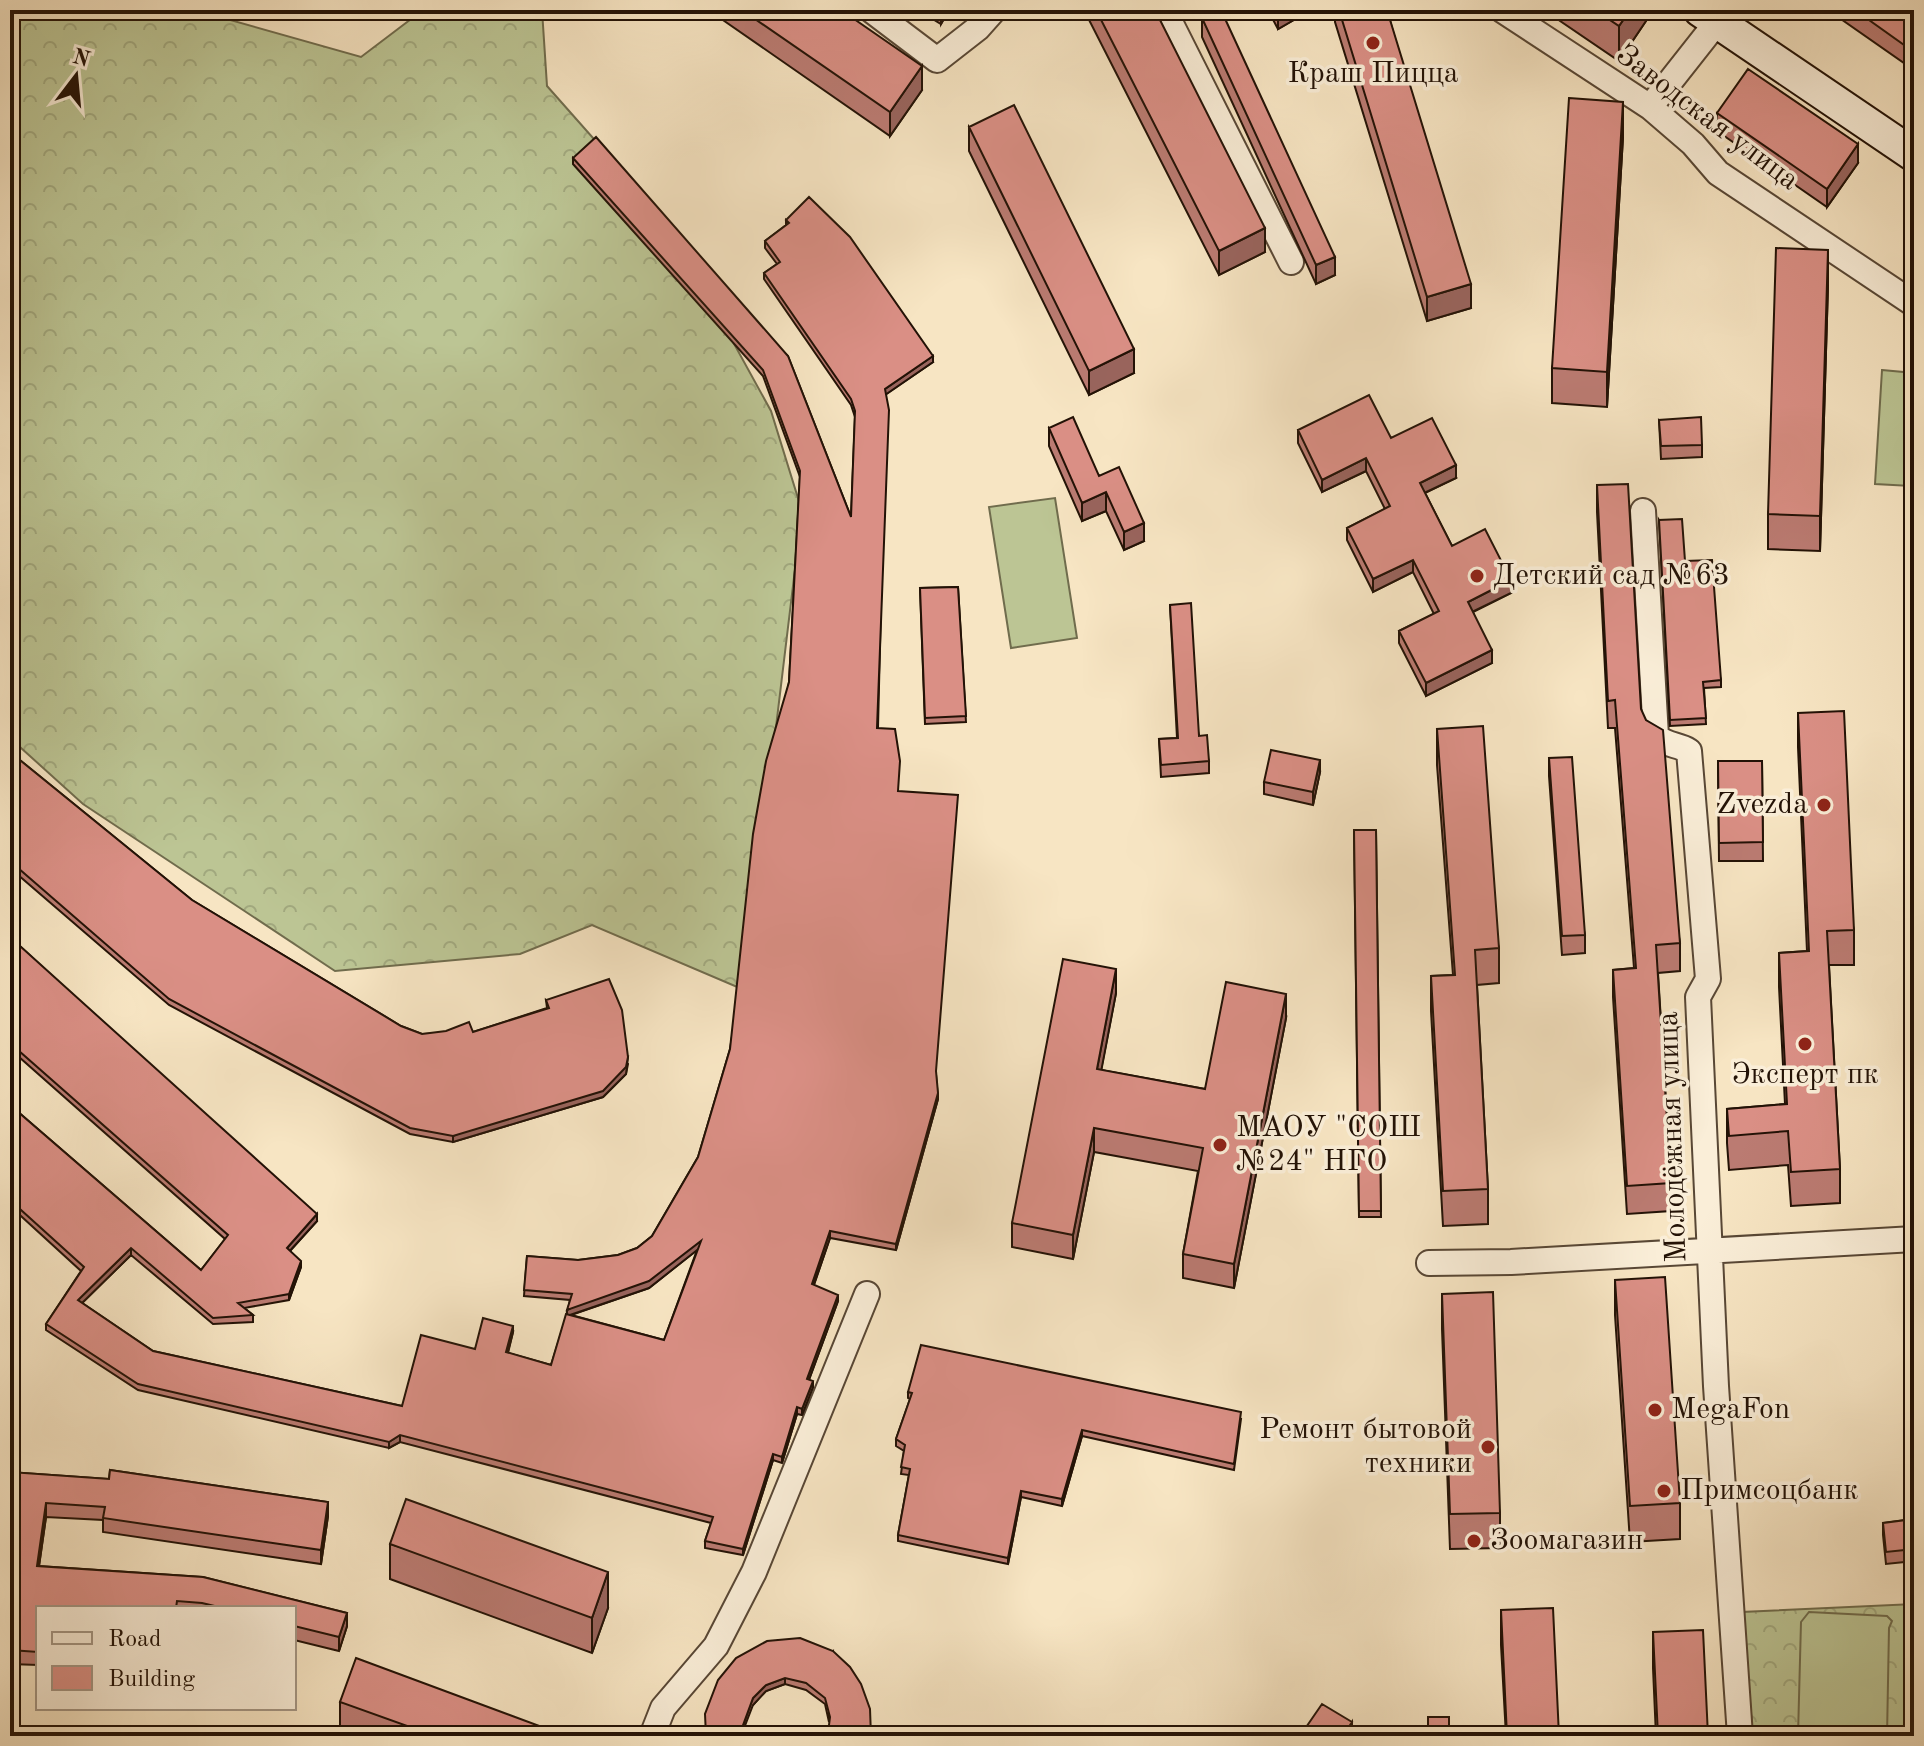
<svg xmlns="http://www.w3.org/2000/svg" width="1924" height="1746" viewBox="0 0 1924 1746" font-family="'Old Standard TT',serif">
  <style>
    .forest { fill: url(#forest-crowns); stroke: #706c4d; stroke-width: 2 }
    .garden { fill: #bcc594; stroke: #706c4d; stroke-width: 2 }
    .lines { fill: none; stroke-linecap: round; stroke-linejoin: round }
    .street-casing { stroke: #584735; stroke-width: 28 }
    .secondary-casing { stroke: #231206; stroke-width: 36 }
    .street { stroke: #faeed8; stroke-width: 24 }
    .secondary { stroke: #faeed8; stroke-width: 32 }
    .wall { fill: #bb7b72; stroke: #231206; stroke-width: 2; fill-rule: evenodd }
    .shaded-wall { fill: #99645d; stroke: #231206; stroke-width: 2 }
    .building { fill: #da8f85; stroke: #231206; stroke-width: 2 }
    .poi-dot { fill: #8f2418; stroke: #faeed8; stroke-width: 3 }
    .labels { text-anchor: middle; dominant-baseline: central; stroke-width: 7; stroke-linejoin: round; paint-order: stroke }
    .poi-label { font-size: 30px; fill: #231206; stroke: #faeed8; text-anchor: start }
    .street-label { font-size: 30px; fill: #231206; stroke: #faeed8 }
  </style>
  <defs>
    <pattern id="forest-crowns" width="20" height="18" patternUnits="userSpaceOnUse" patternTransform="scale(2)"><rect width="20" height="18" fill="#bcc594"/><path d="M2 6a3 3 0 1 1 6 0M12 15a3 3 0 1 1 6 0" fill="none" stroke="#a1a87e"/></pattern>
  </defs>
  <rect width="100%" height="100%" fill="#f7e5c3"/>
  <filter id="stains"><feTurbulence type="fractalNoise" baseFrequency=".0025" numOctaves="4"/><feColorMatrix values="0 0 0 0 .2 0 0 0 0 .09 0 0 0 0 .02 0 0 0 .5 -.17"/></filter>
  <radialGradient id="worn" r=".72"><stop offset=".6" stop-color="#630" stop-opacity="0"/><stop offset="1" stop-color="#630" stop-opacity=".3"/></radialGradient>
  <!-- forest -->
  <path class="forest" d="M10,10H195L361,57L423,10H542L547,86L640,191L727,331L771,411L802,511L766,810L749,992L592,925L520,954L335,971L83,804L10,738Z
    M1914,1604V1736H1753L1742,1612Z"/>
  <!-- garden -->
  <path class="garden" d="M1882,370L1914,373L1911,486L1875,484Z
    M1055,498L1077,638L1011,648L989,507Z
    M1809,1612L1887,1616L1892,1621L1889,1628L1887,1736H1798L1801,1622Z"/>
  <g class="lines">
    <defs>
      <path id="street" d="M871,10L937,60L978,28L994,10
        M1164,10L1291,262
        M1502,10L1650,107L1693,144L1718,173L1914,304
        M1650,107L1717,22
        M1643,511L1656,736C1666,746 1678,744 1689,751L1708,979L1698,997L1716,1386L1740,1736
        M1429,1263L1511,1262L1914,1239
        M652,1736L663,1708L716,1646L754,1572L867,1294"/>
      <path id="secondary" d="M1700,10L1914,155"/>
    </defs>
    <!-- street casing -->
    <use href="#street" class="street-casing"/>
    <!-- secondary casing -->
    <use href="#secondary" class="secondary-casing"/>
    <!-- street -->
    <use href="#street" class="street"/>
    <!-- secondary -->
    <use href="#secondary" class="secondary"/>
  </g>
  <!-- wall -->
  <path class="wall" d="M720,10H841L922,90L890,136L720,18Z
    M918,10H949L941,24Z
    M1084,10H1155L1265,252L1219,275Z
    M1268,10H1299V17L1278,29Z
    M1335,10H1387L1471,308L1427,321L1335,22Z
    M1544,10H1648V18L1619,61Z
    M1828,10H1914V70Z
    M1202,18L1335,275L1316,284L1202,37Z
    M1717,113L1858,163L1827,207L1717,131Z
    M969,127L1134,373L1089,395L969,151Z
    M1623,137L1607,407L1552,403V368Z
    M573,158L788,356L851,517L855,417L851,405L764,279V273L777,264L765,248V241L786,225V220L933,362L886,394L878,728L898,791L936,1074L938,1099L896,1250L830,1238L814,1285L838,1301L809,1380L813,1387L802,1415L797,1414L782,1463L773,1460L743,1555L705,1548V1541L711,1523L400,1442L389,1448L138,1390L46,1330V1324L81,1271L10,1206V1105L201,1270L225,1239L10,1049V937L317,1221L290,1251L301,1267L289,1300L244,1308L253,1315V1322L213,1324L131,1255L82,1303L153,1351L402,1406L475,1349L513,1332L508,1353L551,1365L567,1314L570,1300L524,1296L527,1256L578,1260L618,1255L637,1248L652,1236L698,1157L730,1049L789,682L800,477L763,376L573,164ZM697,1250L664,1340L571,1315L649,1288Z
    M1828,285L1820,551L1768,549V514Z
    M1659,420L1702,445V457L1661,459Z
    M1049,428L1099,476L1144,541L1124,550L1106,511L1082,521L1049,446Z
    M1298,430L1391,438L1456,478L1425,493L1452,546L1511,593L1473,612L1492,663L1426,696L1399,643V631L1434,614L1413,572L1373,592L1347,540V528L1385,509L1366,471L1322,492L1298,443Z
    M1597,485L1641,709L1680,943V971L1658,973L1671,1183V1211L1627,1214L1613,997V970L1634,968L1615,728H1608L1597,512Z
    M1659,520L1685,561L1721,680V687L1704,688L1706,724L1670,726Z
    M958,587L966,722L925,724L920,588Z
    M1170,605L1199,736L1209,761V773L1161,777L1159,739L1177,738Z
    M1798,713L1854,930V965H1829L1840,1169V1203L1791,1206L1788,1165L1729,1170L1727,1143V1109L1785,1104L1779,987V953L1807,951L1798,747Z
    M1437,729L1499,948V983L1477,985L1488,1189V1224L1443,1226L1431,1011V976L1453,975L1437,765Z
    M10,752L192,900L401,1026L422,1034L473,1032L547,1008L546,1000L628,1064L626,1074L603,1097L453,1142L410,1134L169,1005L10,868Z
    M1549,758L1585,935V953L1562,955L1549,776Z
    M1718,761H1762L1763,861H1719Z
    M1320,772L1313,805L1264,794V782Z
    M1354,830H1376L1381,1217H1359Z
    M1116,993L1101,1070L1205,1089L1286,1018L1234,1288L1183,1278V1254L1198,1171L1094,1152L1073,1259L1012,1247V1223Z
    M1615,1280L1680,1503V1539L1630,1542L1615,1315Z
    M1442,1294L1500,1513V1548L1450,1549L1442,1329Z
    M908,1392L1241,1419L1234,1470L1082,1436L1062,1506L1021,1497L1008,1564L898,1541V1535L909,1475L901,1474L904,1451L896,1446V1439L910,1399L908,1398Z
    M110,1470L328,1502V1516L321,1564L103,1532V1520L46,1517L39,1566L203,1577L347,1613V1626L339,1651L294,1640V1608H38V1665L10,1664V1472L109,1479Z
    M1914,1519V1561L1886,1564L1883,1535V1523Z
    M390,1544L608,1608L592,1653L390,1579Z
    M1501,1610L1559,1736H1506L1501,1645Z
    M1653,1632L1708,1736H1656L1653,1668Z
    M833,1651L829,1722L825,1704L806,1690L785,1684L766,1691L753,1705L705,1714Z
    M340,1702L561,1736H340Z"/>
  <!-- shaded-wall -->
  <path class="shaded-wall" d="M942,10H949L941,24V12Z
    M1278,10H1299V17L1278,29Z
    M1630,10H1648V18L1619,61V26Z
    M922,66V90L890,136V112Z
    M1623,102V137L1607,407V372Z
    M1858,144V163L1827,207V189Z
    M1265,228V252L1219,275V251Z
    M1828,250V285L1820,551V516Z
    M1335,257V275L1316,284V265Z
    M1471,284V308L1427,321V297Z
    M1134,349V373L1089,395V371Z
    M933,356V362L885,395V389Z
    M1366,458V471L1322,492V480Z
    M1456,465V478L1420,495V483Z
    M1106,492V511L1082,521V503Z
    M1144,523V541L1124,550V532Z
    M1413,560V572L1373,592V579Z
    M1511,580V593L1468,614V602Z
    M1492,650V663L1426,696V683Z
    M1320,760V772L1313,805V792Z
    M1116,969V993L1097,1093V1069Z
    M1286,994V1018L1234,1288V1264Z
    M628,1057L626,1074L603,1097L453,1142V1136Z
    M938,1093V1099L896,1250V1244Z
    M1094,1128V1152L1073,1259V1235Z
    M317,1214V1221L287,1254V1248Z
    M830,1231V1238L812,1290V1284Z
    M701,1241V1247L649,1288L567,1316V1310Z
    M131,1248V1255L78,1307V1300Z
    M301,1261V1267L289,1300V1294Z
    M838,1295V1301L807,1385V1379Z
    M513,1326V1332L506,1359V1352Z
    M813,1381V1387L802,1415V1409Z
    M797,1407V1414L782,1463V1457Z
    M1082,1430V1436L1062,1506V1499Z
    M400,1435V1442L389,1448V1442Z
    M773,1454V1460L743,1555V1549Z
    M1021,1491V1497L1008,1564V1558Z
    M328,1502V1516L321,1564V1550Z
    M46,1503V1517L37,1580V1566Z
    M608,1572V1608L592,1653V1618Z
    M347,1613V1626L339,1651V1637Z
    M785,1678V1684L766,1691L753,1705L741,1736H739L753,1698L766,1685Z
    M1352,1722V1732L1350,1736H1343Z"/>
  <!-- building -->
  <path class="building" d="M742,10H841L922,66L890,112Z
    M1096,10H1155L1265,228L1219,251Z
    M1221,10L1335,257L1316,265L1202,18Z
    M1339,10H1387L1471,284L1427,297Z
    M1595,10H1630L1619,26Z
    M1855,10H1914V52Z
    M1748,69L1858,144L1827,189L1717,113Z
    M1569,98L1623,102L1607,372L1552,368Z
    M1014,105L1134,349L1089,371L969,127Z
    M596,137L788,356L851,517L855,411L851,399L764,273L780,262L765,241L789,223L786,220L809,197L850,237L933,356L885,389L889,410L877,728L895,729L900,761L898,791L958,795L936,1071L938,1093L896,1244L830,1231L812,1284L838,1295L807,1379L813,1381L802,1409L797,1407L782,1457L773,1454L743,1549L705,1541L713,1517L400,1435L389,1442L138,1384L46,1324L84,1267L10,1200V1105L201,1270L228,1235L10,1043V937L317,1214L287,1248L301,1261L289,1294L238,1303L253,1315L213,1318L131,1248L78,1300L153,1351L402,1406L421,1335L475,1349L483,1318L513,1326L506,1352L551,1365L566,1314L664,1340L701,1241L649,1281L567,1310L572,1294L524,1290L527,1256L578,1260L618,1255L637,1248L652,1236L698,1157L730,1049L753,834L766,761L789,682L800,471L763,370L573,158Z
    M1776,248L1828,250L1820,516L1768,514Z
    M1369,395L1391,438L1432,418L1456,465L1420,483L1452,546L1485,529L1511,580L1468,602L1492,650L1426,683L1399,631L1439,611L1413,560L1373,579L1347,528L1390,506L1366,458L1322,480L1298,430Z
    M1073,417L1099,476L1119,467L1144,523L1124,532L1106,492L1082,503L1049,428Z
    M1701,417L1702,445L1661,446L1659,420Z
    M1628,484L1641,709L1646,720L1663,730L1680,943L1656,945L1671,1183L1627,1186L1613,970L1636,968L1615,700L1608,701L1597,485Z
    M1682,519L1685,561L1712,560L1721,680L1703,682L1706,718L1670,720L1659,520Z
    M958,587L966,716L925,718L920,588Z
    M1191,603L1199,736L1207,735L1209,761L1161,765L1159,739L1178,738L1170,605Z
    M1844,711L1854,930L1827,931L1840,1169L1791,1172L1788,1131L1729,1136L1727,1109L1787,1104L1779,953L1809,951L1798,713Z
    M1483,726L1499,948L1475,950L1488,1189L1443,1191L1431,976L1455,975L1437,729Z
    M1271,750L1320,760L1313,792L1264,782Z
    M10,752L192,900L401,1026L422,1034L446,1031L469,1022L473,1032L549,1008L546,1000L609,979L622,1010L628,1057L626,1067L603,1091L453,1136L410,1128L169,999L10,861Z
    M1572,757L1585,935L1562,936L1549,758Z
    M1718,761H1762L1763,842L1719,843Z
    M1354,830H1376L1381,1211H1359Z
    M1063,959L1116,969L1097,1069L1205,1089L1226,982L1286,994L1234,1264L1183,1254L1203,1148L1094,1128L1073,1235L1012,1223Z
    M1665,1277L1680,1503L1630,1506L1615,1280Z
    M1493,1292L1500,1513L1450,1514L1442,1294Z
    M921,1345L1241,1412L1234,1464L1082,1430L1062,1499L1021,1491L1008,1558L898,1535L910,1469L901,1467L905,1445L896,1439L912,1393L908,1392Z
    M110,1470L328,1502L321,1550L103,1518L105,1507L46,1503L37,1566L203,1577L347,1613L339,1637L294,1626V1608H223L202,1603L177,1601L176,1608H38V1652L10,1650V1472L109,1479Z
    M406,1499L608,1572L592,1618L390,1544Z
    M1914,1519V1549L1886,1552L1883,1523Z
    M1553,1608L1559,1736H1507L1501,1610Z
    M1703,1630L1708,1736H1658L1653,1632Z
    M800,1638L833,1651L850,1667L861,1684L870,1709L871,1736H826L828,1733L830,1717L825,1698L806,1683L785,1678L766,1685L753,1698L739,1736H706L705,1714L718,1680L736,1658L767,1641Z
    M356,1658L561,1734L560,1736H435L340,1702Z
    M1322,1704L1352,1722L1343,1736H1300Z
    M1428,1717H1449V1736H1428Z"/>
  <!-- markers -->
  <g class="poi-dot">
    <circle cx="1373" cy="43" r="8"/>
    <circle cx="1477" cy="576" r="8"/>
    <circle cx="1824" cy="805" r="8"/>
    <circle cx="1805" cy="1044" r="8"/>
    <circle cx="1220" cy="1145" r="8"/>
    <circle cx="1655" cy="1410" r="8"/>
    <circle cx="1488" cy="1447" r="8"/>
    <circle cx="1664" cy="1491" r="8"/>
    <circle cx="1474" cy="1541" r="8"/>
  </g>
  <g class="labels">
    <!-- poi labels -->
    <g class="poi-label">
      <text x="1373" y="74" text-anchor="middle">Краш Пицца</text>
      <text x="1493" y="576">Детский сад №63</text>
      <text x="1808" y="805" text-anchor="end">Zvezda</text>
      <text x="1805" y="1075" text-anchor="middle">Эксперт пк</text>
      <text x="1236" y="1128">МАОУ "СОШ<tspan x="1236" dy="34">№24" НГО</tspan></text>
      <text x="1671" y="1410">MegaFon</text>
      <text x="1472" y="1430" text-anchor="end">Ремонт бытовой<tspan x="1472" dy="34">техники</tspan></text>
      <text x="1680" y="1491">Примсоцбанк</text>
      <text x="1490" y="1541">Зоомагазин</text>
    </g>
    <!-- street labels -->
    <g class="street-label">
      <text transform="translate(1707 118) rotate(37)">Заводская улица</text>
      <text transform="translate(1673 1137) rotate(-92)">Молодёжная улица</text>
    </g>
  </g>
  <!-- margin -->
  <rect width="1924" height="1746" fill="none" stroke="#f7e5c3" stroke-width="40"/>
  <rect x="12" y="12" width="1900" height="1722" fill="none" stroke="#231206" stroke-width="4"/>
  <rect x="20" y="20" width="1884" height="1706" fill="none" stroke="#231206" stroke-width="2"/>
  <!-- legend -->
  <rect x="36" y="1606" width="260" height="104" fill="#faeed8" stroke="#a49684" stroke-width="2"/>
  <rect x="52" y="1632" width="40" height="12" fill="#faeed8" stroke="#a49684" stroke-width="2"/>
  <text x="108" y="1646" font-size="24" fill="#231206">Road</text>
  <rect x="52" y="1666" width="40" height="24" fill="#da8f85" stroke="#a49684" stroke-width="2"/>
  <text x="108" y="1686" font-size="24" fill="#231206">Building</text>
  <!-- north arrow -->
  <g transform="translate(76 76) rotate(16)" stroke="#faeed8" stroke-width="6" paint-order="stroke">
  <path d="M0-6L14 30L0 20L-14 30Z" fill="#231206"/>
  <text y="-12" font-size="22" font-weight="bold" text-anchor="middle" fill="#231206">N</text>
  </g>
  <rect width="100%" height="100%" filter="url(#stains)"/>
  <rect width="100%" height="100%" fill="url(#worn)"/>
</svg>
